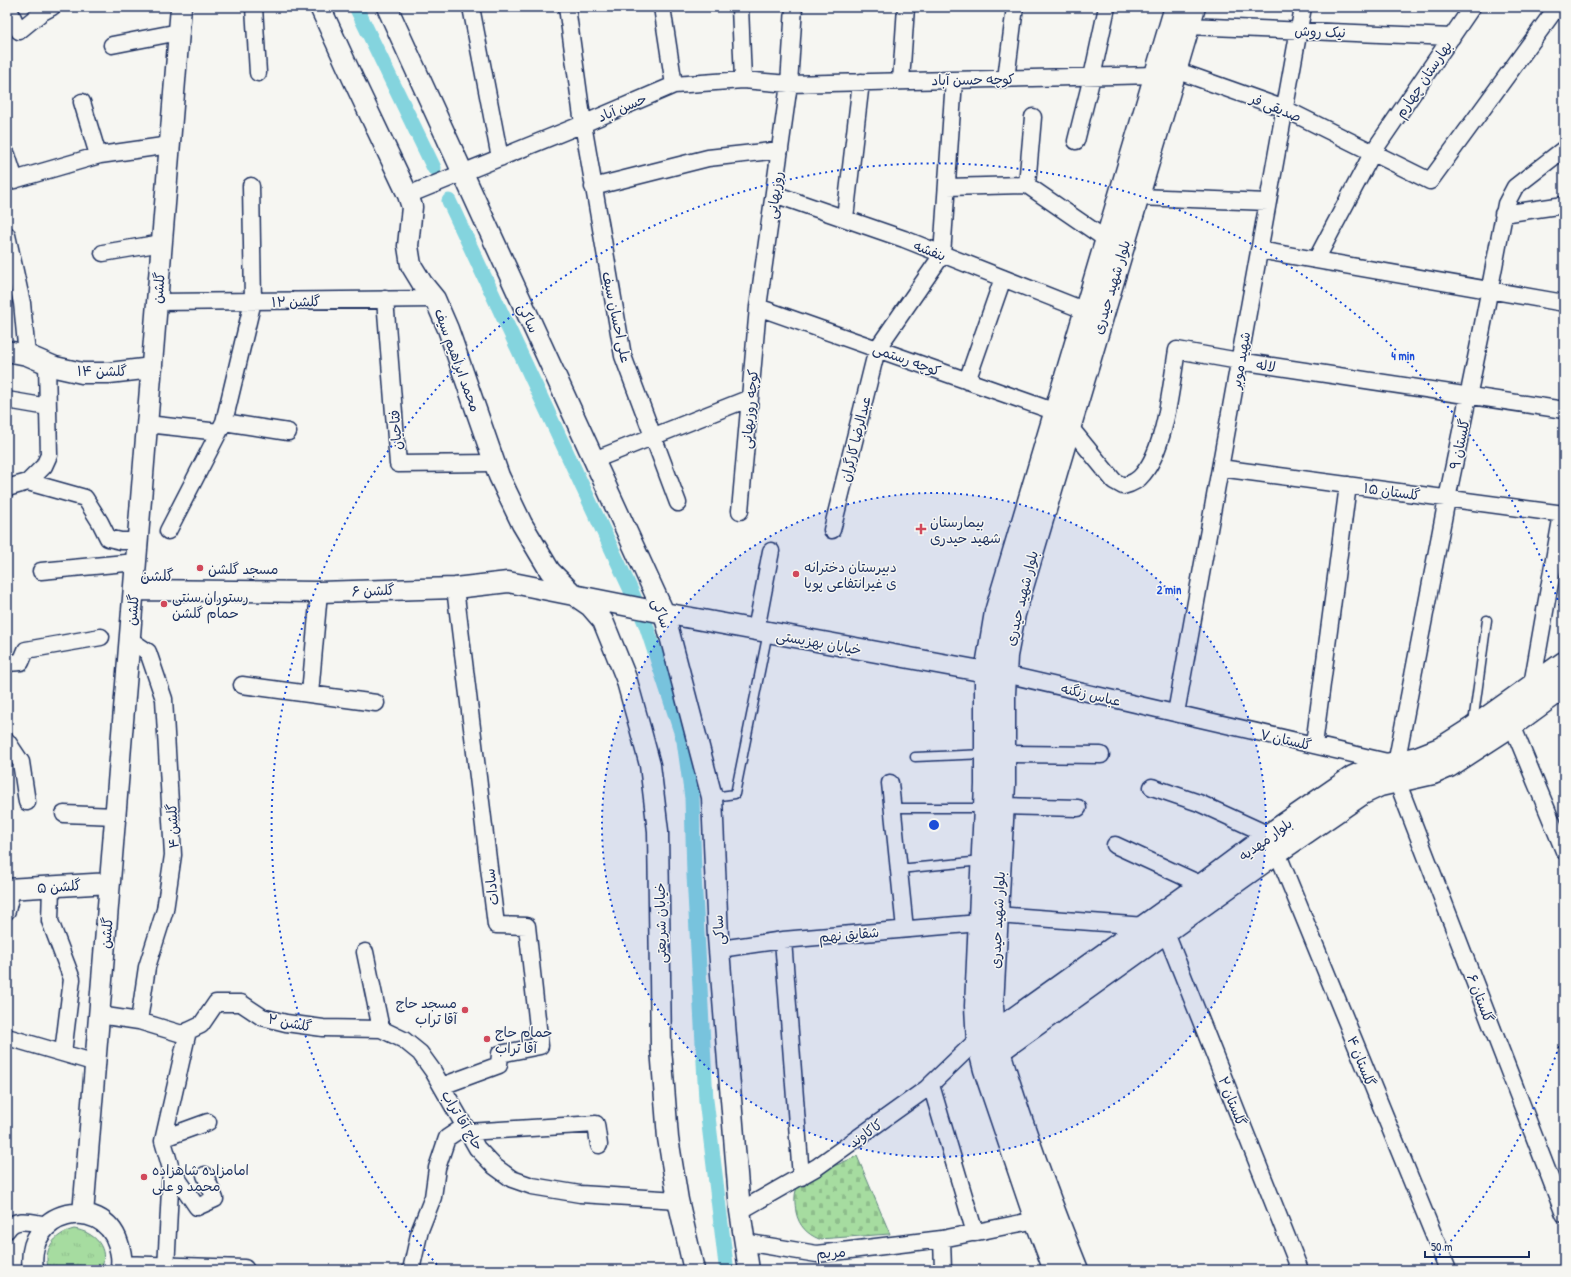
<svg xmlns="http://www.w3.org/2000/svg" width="1571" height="1277" viewBox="0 0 1571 1277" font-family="'Patrick Hand','Playpen Sans Arabic',sans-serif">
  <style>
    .grass { fill: url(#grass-tufts); stroke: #60867f }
    .cemetery { fill: url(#cemetery-stones); stroke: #60867f }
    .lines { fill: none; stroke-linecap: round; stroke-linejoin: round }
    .canal { stroke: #84d4de; stroke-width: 15 }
    .service-casing { stroke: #1b2f5e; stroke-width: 11 }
    .minor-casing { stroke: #1b2f5e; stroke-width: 19 }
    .tertiary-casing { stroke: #1b2f5e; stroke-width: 23 }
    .secondary-casing { stroke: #1b2f5e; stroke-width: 25 }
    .service { stroke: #f6f6f2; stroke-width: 8 }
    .minor { stroke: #f6f6f2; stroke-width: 16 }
    .tertiary { stroke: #f6f6f2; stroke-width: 20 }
    .secondary { stroke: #f6f6f2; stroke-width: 22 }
    .ring { fill: none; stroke: #1d4ed8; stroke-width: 2; stroke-dasharray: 2 4 }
    .poi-dot { fill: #d1495b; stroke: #f6f6f2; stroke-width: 1.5 }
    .labels { text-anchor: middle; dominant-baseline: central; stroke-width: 3; stroke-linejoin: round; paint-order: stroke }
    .street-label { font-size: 14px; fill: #1b2f5e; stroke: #f6f6f2 }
    .poi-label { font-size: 14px; fill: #1b2f5e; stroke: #f6f6f2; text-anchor: start }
    .neighbourhood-label { font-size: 15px; fill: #1b2f5e; stroke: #f6f6f2 }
    .centre { fill: #1d4ed8; stroke: #f6f6f2; stroke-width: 2 }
    .ring-label { font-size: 12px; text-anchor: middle; font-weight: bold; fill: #1d4ed8; stroke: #f6f6f2; stroke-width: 3; stroke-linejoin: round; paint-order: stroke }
  </style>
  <defs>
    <pattern id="grass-tufts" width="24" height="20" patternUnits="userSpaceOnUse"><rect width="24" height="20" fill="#a6dca0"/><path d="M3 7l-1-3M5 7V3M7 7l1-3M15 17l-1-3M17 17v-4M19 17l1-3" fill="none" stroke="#8ebd8c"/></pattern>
    <pattern id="cemetery-stones" width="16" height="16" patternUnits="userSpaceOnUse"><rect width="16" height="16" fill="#a6dca0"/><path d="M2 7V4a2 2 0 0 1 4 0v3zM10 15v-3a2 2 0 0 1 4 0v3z" fill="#8ebd8c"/></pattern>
  </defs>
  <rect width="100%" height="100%" fill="#f6f6f2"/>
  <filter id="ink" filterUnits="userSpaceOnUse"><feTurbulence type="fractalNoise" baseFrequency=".025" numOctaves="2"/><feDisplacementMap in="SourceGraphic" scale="8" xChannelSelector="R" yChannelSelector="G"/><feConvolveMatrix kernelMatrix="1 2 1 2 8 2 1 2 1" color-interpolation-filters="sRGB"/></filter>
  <g filter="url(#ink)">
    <!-- grass -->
    <path class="grass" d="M74,1229C95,1232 110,1248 101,1270H49C42,1250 54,1234 74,1229Z"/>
    <!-- cemetery -->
    <path class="cemetery" d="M857,1156L890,1234L819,1239C807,1234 799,1226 796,1212C795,1204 793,1192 799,1185C807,1176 845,1162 857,1156Z"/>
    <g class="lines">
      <!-- canal -->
      <path class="canal" d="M356,7L434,168
        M449,201L629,586L646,625L684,741L692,798L694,875L706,1100L726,1265"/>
      <defs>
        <path id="service" d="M1473,723L1487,620
          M915,757L986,754
          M713,797L735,794L768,632
          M892,808H984
          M899,869L982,861"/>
        <path id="minor" d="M8,7L19,31L41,13L52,7
          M254,7L258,73
          M471,7L500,158
          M567,7L583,124L623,356L678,503
          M662,7L674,85
          M740,7L743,80
          M1188,26L1452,37
          M112,45L179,32
          M1175,70L1285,109L1430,181L1557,7
          M1006,79L1015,7
          M901,81L906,7
          M82,102L98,155
          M1033,117L1027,185L1107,240
          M1076,141L1092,77L1107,7
          M7,155L15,180
          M7,182L100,155L170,145
          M593,187L708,158L780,150
          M947,187L1027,185
          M774,194L904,239L1086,311
          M408,195L583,124L674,85L743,80L789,84L1156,75
          M1138,197L1268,202
          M1503,214L1564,205
          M845,218L861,82
          M7,235L22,303L27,355
          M1259,250L1564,303
          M103,253L162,243
          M1316,260L1373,152L1472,7
          M385,299L398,464L495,463
          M157,302L435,299
          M758,307L1056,412
          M967,381L1003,278
          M7,400L48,407
          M224,422L288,432
          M147,424L219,432
          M1069,426L1114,481L1123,486C1131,484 1138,481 1143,474C1166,447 1171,385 1177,350L1239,361L1564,410
          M594,460L750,398
          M1220,468L1564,514
          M28,482L44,466L49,455L47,364
          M7,488L28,482L85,498L100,522L108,538L121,541H138
          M740,511L758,307L789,84L794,7
          M832,530L877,349L942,255L954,80
          M168,531L224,422L253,301L251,186
          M41,571L136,562
          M756,630L771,551
          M130,640L148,652L164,699L173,855L165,910L147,967L139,1021
          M7,663L21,662L26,650L101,637
          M1005,674L1396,764L1447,499L1482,329L1506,204L1515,187L1564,149
          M242,685L376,703
          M1532,685L1562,514
          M310,694L319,592
          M1176,713L1303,7
          M1512,725L1564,851
          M7,741L21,762L27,802
          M1314,745L1348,485
          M1004,754L1101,755
          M1397,781L1564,1214
          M890,783L905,929
          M1152,787L1199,803L1269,835
          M1003,806L1078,808
          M64,814L116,816
          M1115,845L1202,885
          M1277,852L1448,1270
          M51,887L50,921L72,979L63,1053
          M7,911L12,889
          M997,915L1145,926
          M1166,933L1300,1270
          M783,940L801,1177
          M720,949L783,940L979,923
          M365,952L381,1029
          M99,1015L139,1021L182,1034L201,1025L216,1003H241L262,1017L286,1023L323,1028L381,1029L404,1040L420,1053L433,1071L477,1148L494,1166L512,1179L532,1186L580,1194L678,1200
          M7,1037L96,1063
          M931,1085L975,1233
          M442,1086L499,1065L500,1054L540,1046L527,926L496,925L455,588
          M468,1132L596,1124L599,1145
          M164,1138L208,1122
          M171,1169L197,1207L215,1199L205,1175
          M740,1211L817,1167L926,1089L978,1039
          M7,1230C15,1216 34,1223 47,1225
          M942,1239L943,1270
          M744,1242L817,1254L942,1239L1036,1220
          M166,1270L171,1169L163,1141L188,1031
          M411,1270L420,1230L433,1197L437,1168L447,1138L465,1126"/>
        <path id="tertiary" d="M320,7L353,79L408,195L412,207L408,246L411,265L422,283L435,299L448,329L499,476L522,524L550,571L574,595L590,606L603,621L626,678L640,728L650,765L658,831L661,1048L668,1138L678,1200L694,1270
          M387,7L664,613L712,797L718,937L740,1211L749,1270
          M7,351L27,355L55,367L82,373H109L152,368
          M134,590L319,592L455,588L508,582L664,613L986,672L1003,674
          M7,889L110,883
          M83,1214L181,7
          M121,1266L244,1270
          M33,1270C24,1209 102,1194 118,1243C121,1252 123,1261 120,1270"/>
        <path id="secondary" d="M982,1038L994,1033L1202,885L1269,835L1353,777L1374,768L1417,758L1440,749L1473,728L1564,663
          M989,1060L999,1051L1277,852L1363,793L1380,785L1433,773L1449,766L1512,725L1564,687
          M1055,1270L1036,1220L985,1070L978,1043L976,1006L986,785V672L996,612L1176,7
          M1077,1270C1054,1213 1033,1157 1014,1099C1004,1068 993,1038 992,1005L1004,784V694L1006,656L1014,614L1194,7"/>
      </defs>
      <!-- service casing -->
      <use href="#service" class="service-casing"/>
      <!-- minor casing -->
      <use href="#minor" class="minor-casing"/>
      <!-- tertiary casing -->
      <use href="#tertiary" class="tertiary-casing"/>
      <!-- secondary casing -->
      <use href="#secondary" class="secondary-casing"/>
      <!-- service -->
      <use href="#service" class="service"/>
      <!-- minor -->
      <use href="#minor" class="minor"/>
      <!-- tertiary -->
      <use href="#tertiary" class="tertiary"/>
      <!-- secondary -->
      <use href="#secondary" class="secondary"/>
    </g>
  </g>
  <!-- distance rings -->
  <circle cx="934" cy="825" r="332" fill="#1d4ed8" fill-opacity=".12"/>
  <g class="ring">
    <circle cx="934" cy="825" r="332"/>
    <path d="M1563 1035A663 663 0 0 1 1427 1269M441 1269A663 663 0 1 1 1563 615"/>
  </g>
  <!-- markers -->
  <g class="poi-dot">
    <path d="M919 523h4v4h4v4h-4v4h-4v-4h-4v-4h4z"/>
    <circle cx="200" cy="568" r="4"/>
    <circle cx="796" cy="574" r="4"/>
    <circle cx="164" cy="604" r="4"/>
    <circle cx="465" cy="1010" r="4"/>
    <circle cx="487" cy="1039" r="4"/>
    <circle cx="144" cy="1177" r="4"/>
  </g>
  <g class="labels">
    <!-- street labels -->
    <g class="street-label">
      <text transform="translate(1320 31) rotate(2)">نیک روش</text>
      <text transform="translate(973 79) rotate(-1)">کوچه حسن آباد</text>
      <text transform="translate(1423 79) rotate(-56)">بهارستان چهارم</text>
      <text transform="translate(622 107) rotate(-23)">حسن آباد</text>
      <text transform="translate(1276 107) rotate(22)">صدیقی فر</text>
      <text transform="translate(774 195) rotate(-82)">روزبهانی</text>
      <text transform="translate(930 250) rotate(21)">بنفشه</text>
      <text transform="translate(1111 287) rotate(-73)">بلوار شهید حیدری</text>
      <text transform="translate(158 288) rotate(-85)">گلشن</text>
      <text transform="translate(296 301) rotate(-1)">گلشن ۱۲</text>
      <text transform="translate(617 317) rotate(78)">علی احسان سیف</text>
      <text transform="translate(529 318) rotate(65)">ساکی</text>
      <text transform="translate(907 359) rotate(20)">کوچه رستمی</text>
      <text transform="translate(458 360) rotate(70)">محمد ابراهیم سیف</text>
      <text transform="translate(1240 360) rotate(-80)">شهید موبر</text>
      <text transform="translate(1266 365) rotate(9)">لاله</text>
      <text x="102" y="370">گلشن ۱۴</text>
      <text transform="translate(749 409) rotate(-85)">کوچه روزبهانی</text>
      <text transform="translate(395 430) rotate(-94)">فتاحیان</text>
      <text transform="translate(855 439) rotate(-76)">عبدالرضا کارگران</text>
      <text transform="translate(1459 444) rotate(-78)">گلستان ۹</text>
      <text transform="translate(1392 491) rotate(8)">گلستان ۱۵</text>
      <text transform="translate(373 590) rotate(-2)">گلشن ۶</text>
      <text transform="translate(1021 598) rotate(-76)">بلوار شهید حیدری</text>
      <text transform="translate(132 610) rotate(-85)">گلشن</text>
      <text transform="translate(662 613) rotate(70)">ساکی</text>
      <text transform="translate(819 642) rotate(10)">خیابان بهزیستی</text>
      <text transform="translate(1091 694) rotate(13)">عباس زنگنه</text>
      <text transform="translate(1286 739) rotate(13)">گلستان ۷</text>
      <text transform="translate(172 826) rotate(-93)">گلشن ۴</text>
      <text transform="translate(1265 839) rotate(-36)">بلوار مهدیه</text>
      <text transform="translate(59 886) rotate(-4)">گلشن ۵</text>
      <text transform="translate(491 887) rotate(-97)">سادات</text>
      <text transform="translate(997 920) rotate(-87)">بلوار شهید حیدری</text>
      <text transform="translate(660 923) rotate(-91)">خیابان شریعتی</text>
      <text transform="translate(718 930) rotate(-94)">ساکی</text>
      <text transform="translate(106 933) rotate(-85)">گلشن</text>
      <text transform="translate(849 934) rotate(-5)">شقایق نهم</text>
      <text transform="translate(1481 998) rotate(69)">گلستان ۶</text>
      <text transform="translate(290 1022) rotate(11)">گلشن ۲</text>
      <text transform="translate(1362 1061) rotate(68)">گلستان ۴</text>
      <text transform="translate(1233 1101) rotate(68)">گلستان ۲</text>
      <text transform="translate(463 1120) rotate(59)">حاج آقا تراب</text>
      <text transform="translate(865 1133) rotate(-35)">کاکاوند</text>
      <text transform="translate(831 1252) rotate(-4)">مریم</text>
    </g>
    <!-- poi labels -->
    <g class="poi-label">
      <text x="930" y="521">بیمارستان<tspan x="930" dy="16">شهید حیدری</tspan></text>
      <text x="804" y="566">دبیرستان دخترانه<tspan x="804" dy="16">ی غیرانتفاعی پویا</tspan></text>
      <text x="208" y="568">مسجد گلشن</text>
      <text x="172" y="596">رستوران سنتی<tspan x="172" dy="16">حمام گلشن</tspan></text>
      <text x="457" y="1002" text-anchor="end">مسجد حاج<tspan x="457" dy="16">آقا تراب</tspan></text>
      <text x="495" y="1031">حمام حاج<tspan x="495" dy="16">آقا تراب</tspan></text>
      <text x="152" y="1169">امامزاده شاهزاده<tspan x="152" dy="16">محمد و علی</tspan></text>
    </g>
    <!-- neighbourhood labels -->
    <g class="neighbourhood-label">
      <text x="157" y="575">گلشن</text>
    </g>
  </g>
  <circle cx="934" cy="825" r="6" class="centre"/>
  <g class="ring-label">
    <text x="1403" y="360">4 min</text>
    <text x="1169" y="594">2 min</text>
  </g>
  <!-- margin -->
  <rect width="1571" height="1277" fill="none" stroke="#f6f6f2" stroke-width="24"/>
  <rect x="12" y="12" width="1547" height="1253" fill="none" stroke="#1b2f5e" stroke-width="1.5" filter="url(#ink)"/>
  <!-- scale -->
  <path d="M1425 1251v6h104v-6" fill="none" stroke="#1b2f5e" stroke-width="2"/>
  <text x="1431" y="1251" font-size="12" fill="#1b2f5e" stroke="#f6f6f2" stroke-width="3" paint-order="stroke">50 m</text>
</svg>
